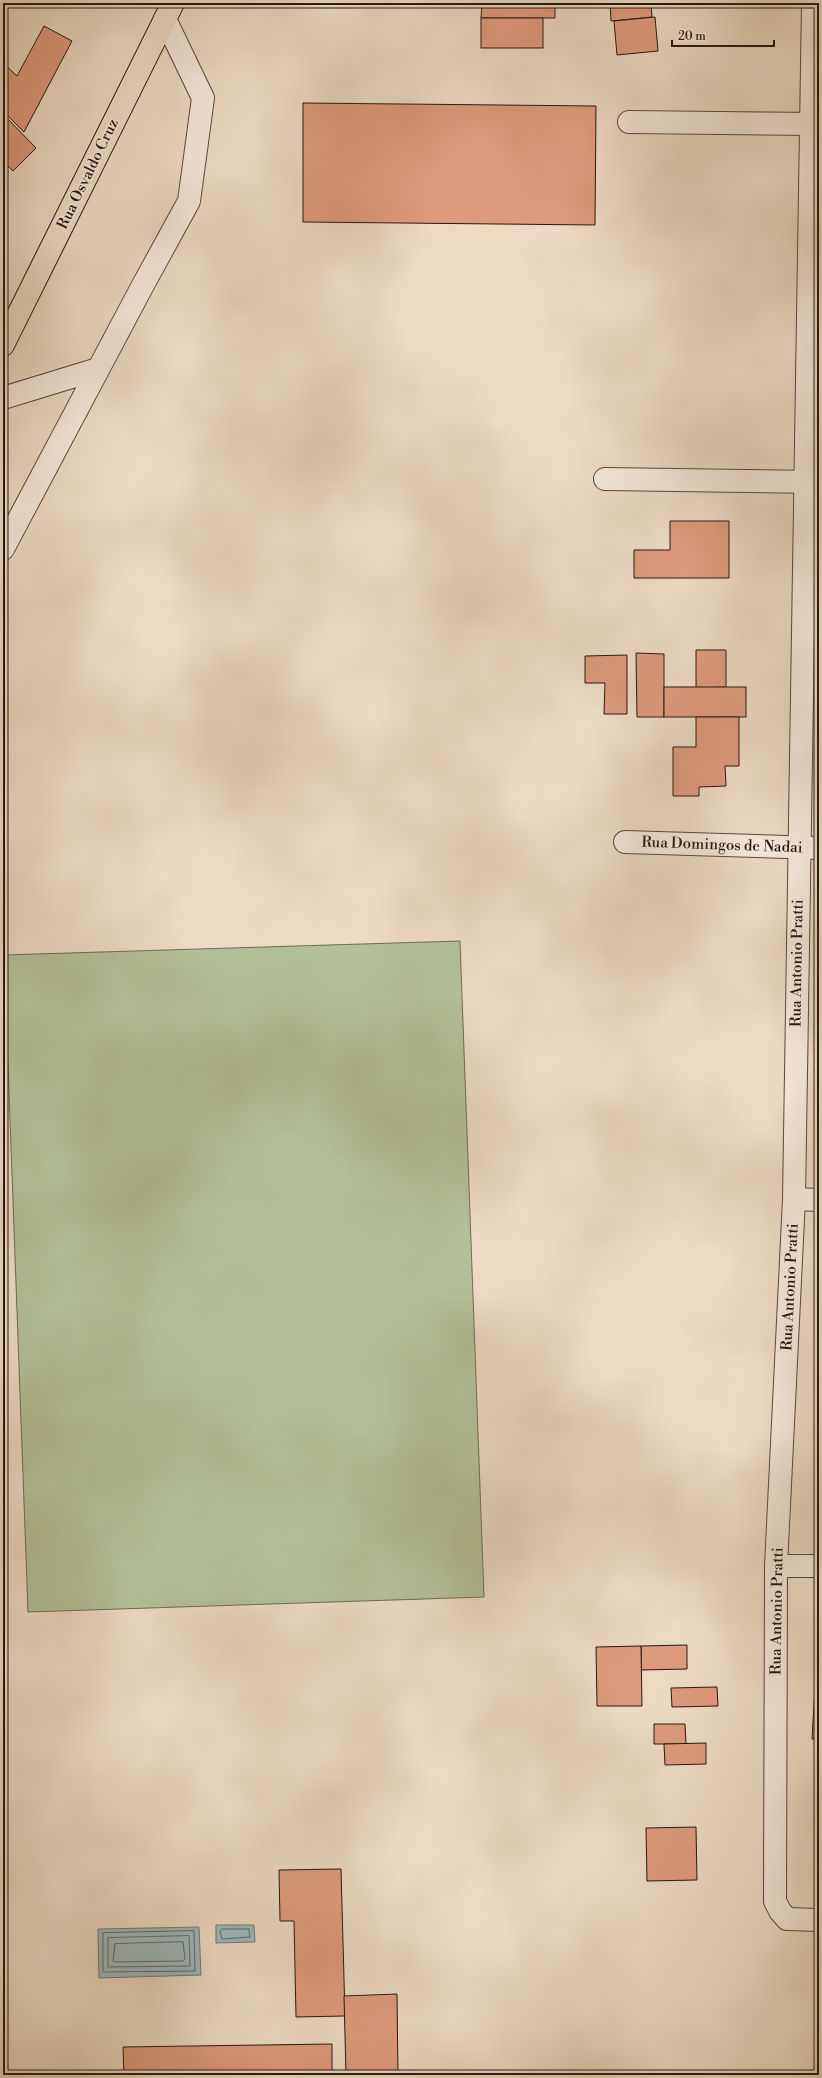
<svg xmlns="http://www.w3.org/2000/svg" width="822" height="2078" font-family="'Libre Bodoni',serif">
	<rect width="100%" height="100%" fill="#ecdac2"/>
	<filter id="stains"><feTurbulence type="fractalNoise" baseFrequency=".005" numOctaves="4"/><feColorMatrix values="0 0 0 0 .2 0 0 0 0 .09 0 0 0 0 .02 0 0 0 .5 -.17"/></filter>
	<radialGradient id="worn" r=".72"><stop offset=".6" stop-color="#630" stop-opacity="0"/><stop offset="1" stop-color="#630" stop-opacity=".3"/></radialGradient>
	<!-- green -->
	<polygon fill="#b3c097" stroke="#6c6c54" points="460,941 484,1597 28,1612 4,955"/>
	<!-- water -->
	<g fill="#9db8bd" stroke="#6d7878">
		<polygon points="216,1925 254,1925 255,1942 216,1943"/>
		<polygon points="199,1927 201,1975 99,1978 98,1929"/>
	</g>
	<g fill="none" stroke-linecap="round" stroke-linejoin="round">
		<!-- shore -->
		<g stroke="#626866" stroke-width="1">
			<polygon points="222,1929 249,1929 250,1937 222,1939 220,1931"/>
			<polygon points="194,1931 195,1971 103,1972 103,1933"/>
			<polygon points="189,1936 190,1966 108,1967 108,1938"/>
			<polygon points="183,1942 185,1959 183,1961 115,1962 113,1961 115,1944"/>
		</g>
	</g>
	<!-- building -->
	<g fill="#de9a7e" stroke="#261810">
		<polygon points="482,3 555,3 555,18 481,18"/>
		<polygon points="610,3 651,3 652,17 611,21"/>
		<polygon points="655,17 658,51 617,55 614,21"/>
		<rect x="481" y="18" width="62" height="30"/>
		<polygon points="44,26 72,41 24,132 3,111 3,63 17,76"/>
		<polygon points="303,103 596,106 595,225 303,222"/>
		<polygon points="3,114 36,148 13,171 3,161"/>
		<polygon points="670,521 729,521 729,578 634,578 634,550 670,550"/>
		<polygon points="696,650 726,650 726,687 696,688"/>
		<polygon points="636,653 664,654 664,717 637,717"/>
		<polygon points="627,655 627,714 604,714 605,683 585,683 585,656"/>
		<rect x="664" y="687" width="82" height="30"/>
		<polygon points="696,717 739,717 739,766 725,766 726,786 699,787 699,796 673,796 673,747 696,747"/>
		<polygon points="687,1645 687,1669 641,1670 641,1646"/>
		<polygon points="641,1646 642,1706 597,1706 596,1647"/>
		<polygon points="816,1672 819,1672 819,1739 812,1739"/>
		<polygon points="717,1687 718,1706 672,1707 671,1688"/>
		<polygon points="654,1724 685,1724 686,1744 654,1744"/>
		<polygon points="706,1743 706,1764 665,1765 664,1744"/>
		<polygon points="696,1827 697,1880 647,1881 646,1828"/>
		<polygon points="341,1869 345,2016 296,2017 294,1921 280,1921 279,1870"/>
		<polygon points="397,1994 398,2075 346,2075 344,1996"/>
		<polygon points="332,2044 332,2075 124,2075 123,2047"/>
	</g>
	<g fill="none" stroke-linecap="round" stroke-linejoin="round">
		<!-- street casing -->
		<g stroke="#58483c" stroke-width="24">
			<g id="street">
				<polyline points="813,3 794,1199 776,1566 775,1901 780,1911 787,1919 819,1920"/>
				<polyline points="629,122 819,124"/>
				<polyline points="3,398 98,369"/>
				<polyline points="605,479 819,482"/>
				<polyline points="3,549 143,285 189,201 203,98 165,19"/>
				<polyline points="625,842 819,848"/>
				<polyline points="794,1199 819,1200"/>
				<polyline points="776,1566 819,1566"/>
			</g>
		</g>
		<!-- highway casing -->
		<g stroke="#261810" stroke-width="24">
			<polyline id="highway" points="3,345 173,3"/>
		</g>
		<!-- street -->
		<use href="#street" stroke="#f3e7d7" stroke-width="22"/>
		<!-- highway -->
		<use href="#highway" stroke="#ecdac2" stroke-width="22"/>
	</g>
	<g text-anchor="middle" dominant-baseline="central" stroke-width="3.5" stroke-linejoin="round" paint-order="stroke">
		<!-- street labels -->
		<g font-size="15" fill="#261810" stroke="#f3e7d7">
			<text transform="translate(88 174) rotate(-64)">Rua Osvaldo Cruz</text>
			<text transform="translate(722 845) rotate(2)">Rua Domingos de Nadai</text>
			<text transform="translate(797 963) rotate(-89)">Rua Antonio Pratti</text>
			<text transform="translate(790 1287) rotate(-87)">Rua Antonio Pratti</text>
			<text transform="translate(777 1611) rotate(-89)">Rua Antonio Pratti</text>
		</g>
	</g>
	<!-- margin -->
	<rect width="822" height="2078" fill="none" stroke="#ecdac2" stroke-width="16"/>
	<rect x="4" y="4" width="814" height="2070" fill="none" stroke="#261810" stroke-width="2"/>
	<rect x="8" y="8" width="806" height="2062" fill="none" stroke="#261810"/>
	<!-- scale -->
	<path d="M672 40v6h102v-6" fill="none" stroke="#261810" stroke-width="2"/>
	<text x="678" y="40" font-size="12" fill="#261810" stroke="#f3e7d7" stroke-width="3" paint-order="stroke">20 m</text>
	<rect width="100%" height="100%" filter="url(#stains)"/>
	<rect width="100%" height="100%" fill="url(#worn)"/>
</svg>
